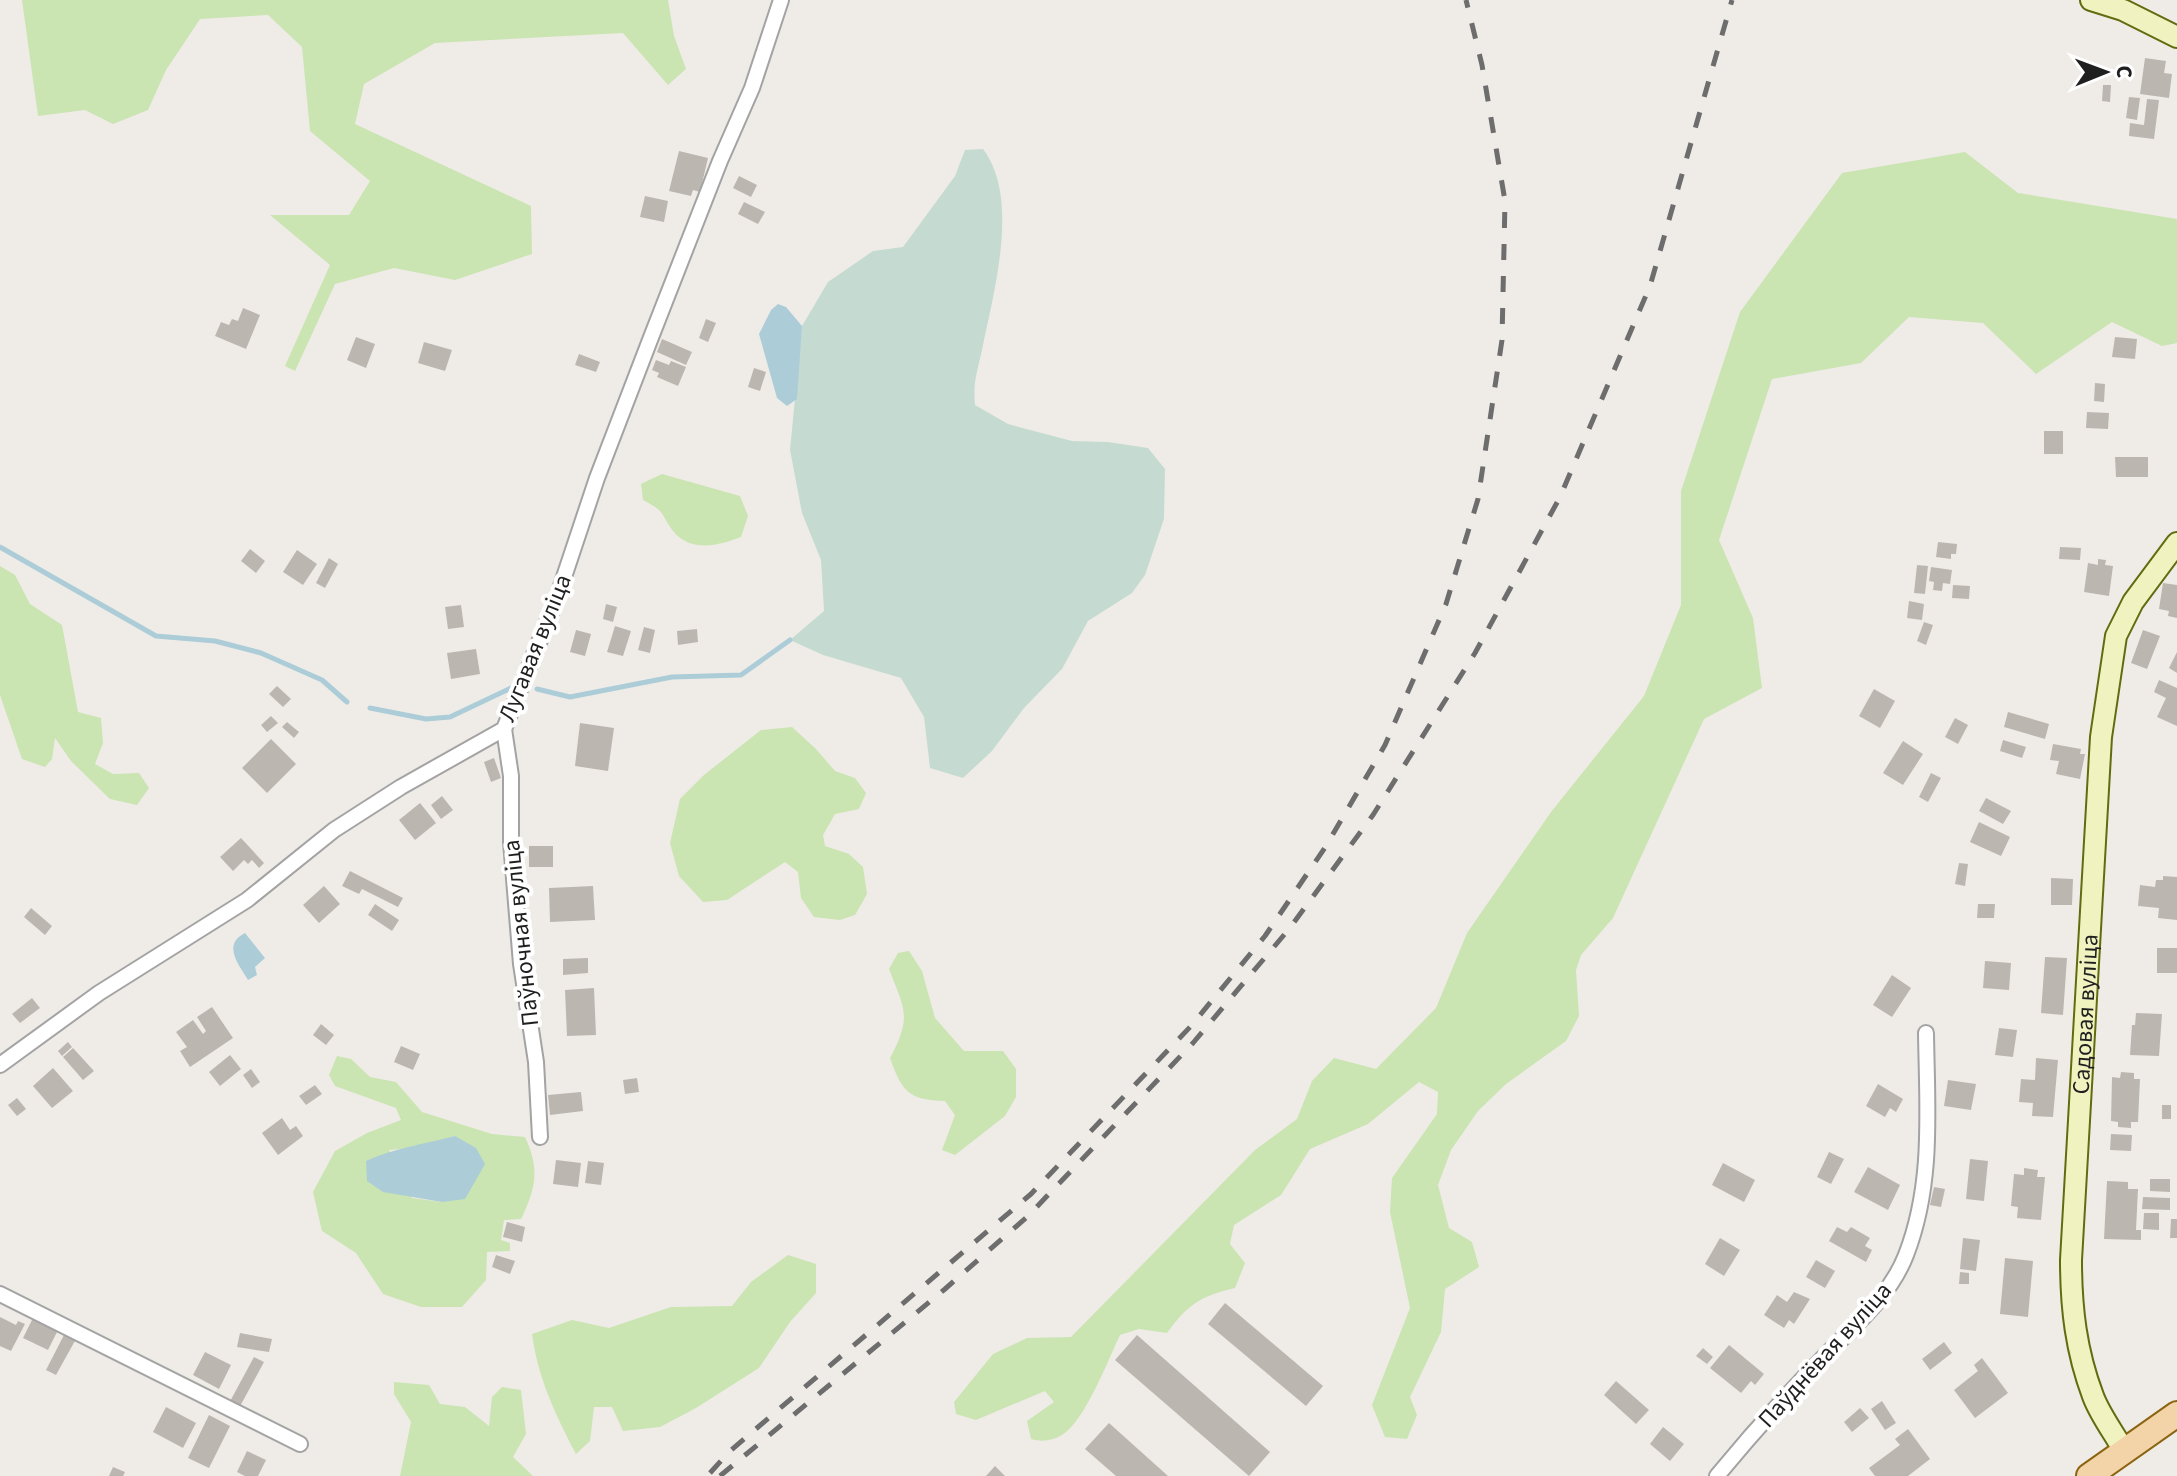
<svg xmlns="http://www.w3.org/2000/svg" width="2177" height="1476" font-family="'Source Sans 3',sans-serif">
	<rect width="100%" height="100%" fill="#efece7"/>
	<!-- grass -->
	<g fill="#cae4b2" fill-rule="evenodd">
		<polygon points="22,0 668,0 674,36 686,69 668,85 623,33 435,43 364,84 355,124 531,206 532,254 455,280 394,268 335,284 295,371 285,366 330,265 270,215 349,215 370,181 310,131 302,47 268,15 200,19 166,70 148,110 113,124 85,110 38,116"/>
		<path d="M1965 152 2018 193 2177 219V343L2162 346 2112 322 2036 374 1983 323 1909 317 1861 363 1772 379 1719 540 1753 618 1762 688 1704 719 1613 918 1581 955 1576 970 1579 1016 1566 1041 1506 1084 1478 1111 1451 1150 1438 1185 1449 1228 1472 1242 1479 1267 1445 1289 1441 1332 1410 1397 1417 1415 1407 1439 1385 1437 1372 1405 1410 1308 1390 1212 1392 1178 1437 1114 1438 1092 1419 1082 1368 1124 1310 1149 1281 1195 1234 1225 1230 1244 1245 1263 1235 1288C1201 1296 1188 1304 1167 1333L1139 1329 1120 1335C1108 1360 1085 1421 1062 1435 1052 1441 1041 1442 1031 1439L1027 1421 1054 1402 1045 1391 976 1420 956 1414 954 1402 993 1354 1027 1338 1071 1337 1255 1150 1297 1119 1312 1081 1334 1058 1376 1069 1436 1008 1467 933 1551 812 1644 696 1681 605V491L1740 312 1842 173Z"/>
		<path d="M662 474 740 496 748 516 741 537C721 545 691 553 674 532 659 513 668 513 643 500L641 484Z"/>
		<polygon points="0,566 15,575 30,604 62,625 78,712 101,718 103,743 95,764 113,774 139,773 149,788 137,805 110,799 71,761 55,738 52,759 45,767 22,759 0,695"/>
		<polygon points="792,727 816,749 835,771 855,778 866,793 859,809 835,814 823,835 825,846 849,854 863,867 867,894 855,915 840,920 814,917 801,898 798,872 785,862 727,900 703,902 679,876 670,843 680,799 704,775 761,730"/>
		<path d="M909 951 922 971 935 1018 964 1051H1003L1016 1069V1097L1005 1116 955 1155 942 1150 955 1115 945 1101C909 1100 902 1092 890 1058 912 1017 905 1010 889 969L898 953Z"/>
		<path d="M337 1056 351 1059 370 1077 396 1082 422 1112 492 1134 525 1137C540 1169 536 1188 521 1219L504 1220 501 1240 510 1243V1251L487 1252 486 1280 462 1307H421L383 1294 356 1253 322 1231 313 1192 335 1151 367 1133 401 1120 396 1108 335 1086 329 1075ZM455 1136 442 1202 412 1198 389 1150 412 1148Z"/>
		<path d="M788 1255 816 1264V1293L790 1322 759 1368 696 1408 660 1427 623 1431 612 1407H594L590 1441 576 1454C555 1414 538 1378 532 1334L572 1320 609 1328 671 1307 732 1306 751 1282Z"/>
		<polygon points="394,1382 429,1385 440,1404 465,1407 489,1426 492,1397 502,1387 521,1390 526,1434 513,1457 533,1476 400,1476 411,1422 394,1394"/>
	</g>
	<!-- wetland -->
	<path fill="#c5dbd2" d="M983 149C1021 199 993 294 982 350 977 374 973 380 975 405L1008 424 1072 441 1108 442 1148 448 1165 469 1164 519 1145 575 1132 593 1088 621 1062 669 1024 708 992 751 963 778 930 768 924 717 901 678 823 655 790 640 824 611 821 560 802 513 790 450 802 326 828 282 873 251 903 247 955 176 965 150Z"/>
	<!-- water -->
	<g fill="#accdd8">
		<polygon points="778,304 786,307 802,326 797,399 787,406 777,398 759,334 771,310"/>
		<path d="M245 933 265 958 255 967 257 975 248 980C240 966 221 945 245 933Z"/>
		<path d="M455 1136 476 1148 485 1164 465 1199 442 1202 383 1192 367 1181 366 1161C394 1148 425 1144 455 1136Z"/>
	</g>
	<g fill="none" stroke-linecap="round" stroke-linejoin="round">
		<!-- stream -->
		<g stroke="#accdd8" stroke-width="5">
			<polyline points="0,547 156,636 215,641 261,653 322,680 347,702"/>
			<polyline points="537,689 570,697 672,677 741,675 790,640"/>
			<polyline points="370,708 426,719 450,717 513,687"/>
		</g>
	</g>
	<!-- building -->
	<g fill="#bcb6b0">
		<polygon points="2145,58 2166,61 2164,73 2172,74 2169,98 2140,94"/>
		<polygon points="2103,85 2111,85 2110,102 2102,101"/>
		<polygon points="2129,97 2140,98 2137,120 2126,118"/>
		<polygon points="2147,99 2159,100 2154,139 2129,136 2130,123 2144,125"/>
		<polygon points="679,151 708,158 700,192 693,190 691,196 669,191"/>
		<polygon points="739,176 757,185 751,197 733,188"/>
		<polygon points="645,196 668,201 664,222 640,217"/>
		<polygon points="744,202 765,212 758,224 738,214"/>
		<polygon points="243,308 260,315 246,349 215,336 221,322 229,325 232,319 238,321"/>
		<polygon points="706,319 716,323 708,342 699,338"/>
		<polygon points="356,337 375,344 366,368 347,360"/>
		<polygon points="2115,337 2137,339 2135,359 2112,357"/>
		<polygon points="662,339 692,352 686,365 657,352"/>
		<polygon points="424,342 452,350 445,371 418,363"/>
		<polygon points="579,354 600,362 596,372 575,365"/>
		<polygon points="656,360 669,365 671,361 686,367 678,386 657,377 659,373 652,370"/>
		<polygon points="754,368 766,372 760,391 748,387"/>
		<polygon points="2095,383 2105,384 2104,402 2094,401"/>
		<polygon points="2087,412 2109,413 2108,429 2086,428"/>
		<rect x="2044" y="431" width="19" height="23"/>
		<polygon points="2115,457 2148,457 2148,477 2116,477"/>
		<polygon points="1938,542 1957,544 1956,554 1951,554 1951,559 1936,557"/>
		<polygon points="2060,547 2081,548 2080,560 2059,559"/>
		<polygon points="250,549 265,561 256,573 241,561"/>
		<polygon points="297,550 317,564 303,585 283,572"/>
		<polygon points="329,558 338,564 325,588 316,583"/>
		<polygon points="2098,559 2106,560 2105,565 2113,566 2109,596 2084,592 2088,563 2098,565"/>
		<polygon points="1917,565 1928,566 1925,594 1914,593"/>
		<polygon points="1931,567 1952,570 1950,584 1943,583 1942,591 1933,590 1934,582 1929,581"/>
		<polygon points="2163,583 2177,585 2177,618 2168,616 2169,611 2159,609"/>
		<polygon points="1953,585 1970,586 1969,599 1952,598"/>
		<polygon points="1909,601 1924,604 1922,620 1907,618"/>
		<polygon points="606,604 617,607 613,622 603,619"/>
		<polygon points="461,605 464,627 448,629 445,607"/>
		<polygon points="1924,622 1933,625 1926,645 1917,641"/>
		<polygon points="615,626 631,631 623,656 607,652"/>
		<polygon points="644,627 655,630 650,653 638,650"/>
		<polygon points="697,629 698,642 678,645 677,631"/>
		<polygon points="576,630 591,634 585,656 570,652"/>
		<polygon points="2143,630 2160,636 2147,669 2131,663"/>
		<polygon points="476,649 480,674 451,679 447,653"/>
		<polygon points="2177,652 2177,673 2169,668"/>
		<polygon points="2159,680 2177,688 2177,726 2157,717 2166,698 2154,692"/>
		<polygon points="277,686 291,699 283,707 269,694"/>
		<polygon points="1874,689 1895,701 1880,728 1859,716"/>
		<polygon points="2008,712 2049,724 2045,739 2004,727"/>
		<polygon points="271,716 278,723 267,732 261,725"/>
		<polygon points="1955,718 1968,725 1958,744 1945,737"/>
		<polygon points="287,722 299,732 294,738 282,727"/>
		<polygon points="580,723 614,728 608,771 575,766"/>
		<polygon points="271,739 296,764 267,793 242,768"/>
		<polygon points="2003,740 2026,747 2022,758 2000,751"/>
		<polygon points="1903,741 1923,754 1903,785 1883,773"/>
		<polygon points="2053,744 2081,749 2080,754 2085,754 2080,779 2056,774 2059,761 2050,760"/>
		<polygon points="494,758 501,778 491,782 484,762"/>
		<polygon points="1931,773 1941,778 1928,802 1919,797"/>
		<polygon points="442,796 453,810 441,819 431,805"/>
		<polygon points="1986,798 2011,811 2003,824 1979,811"/>
		<polygon points="420,803 436,823 415,840 399,820"/>
		<polygon points="1979,822 2010,837 2001,856 1970,842"/>
		<polygon points="241,838 264,863 259,868 252,860 248,864 244,860 233,871 220,857"/>
		<rect x="529" y="846" width="24" height="21"/>
		<polygon points="1959,863 1968,864 1965,886 1955,884"/>
		<polygon points="350,871 403,898 398,907 362,889 359,894 342,886"/>
		<polygon points="2163,876 2177,877 2177,920 2158,918 2159,908 2138,906 2140,885 2155,887 2156,880 2163,880"/>
		<polygon points="2051,878 2073,879 2072,905 2051,905"/>
		<polygon points="324,886 340,904 319,923 303,905"/>
		<polygon points="593,886 595,920 550,922 549,888"/>
		<polygon points="375,904 399,920 392,931 368,915"/>
		<polygon points="1978,904 1995,904 1994,918 1977,918"/>
		<polygon points="31,908 52,926 45,935 24,917"/>
		<rect x="2157" y="948" width="20" height="25"/>
		<polygon points="2045,957 2067,958 2063,1015 2041,1013"/>
		<polygon points="588,958 588,973 563,975 563,959"/>
		<polygon points="1985,961 2011,963 2009,990 1983,988"/>
		<polygon points="1892,975 1911,988 1892,1017 1873,1005"/>
		<polygon points="594,988 596,1035 567,1036 565,990"/>
		<polygon points="32,998 40,1008 20,1023 12,1014"/>
		<polygon points="212,1007 233,1038 190,1067 180,1051 187,1047 176,1032 193,1020 203,1034 206,1031 197,1017"/>
		<polygon points="2136,1013 2162,1014 2159,1056 2130,1055 2132,1025 2135,1025"/>
		<polygon points="321,1024 334,1035 326,1045 313,1035"/>
		<polygon points="1999,1028 2017,1030 2013,1057 1995,1055"/>
		<polygon points="68,1042 72,1047 62,1056 58,1051"/>
		<polygon points="401,1046 420,1054 413,1070 394,1062"/>
		<polygon points="73,1048 94,1071 83,1080 63,1057"/>
		<polygon points="230,1055 241,1069 220,1086 209,1072"/>
		<polygon points="2036,1058 2058,1060 2053,1117 2032,1116 2033,1103 2019,1102 2021,1079 2035,1080"/>
		<polygon points="53,1068 73,1091 52,1108 33,1086"/>
		<polygon points="251,1069 260,1082 252,1088 243,1075"/>
		<polygon points="2121,1072 2134,1073 2134,1079 2140,1079 2138,1122 2131,1122 2131,1128 2118,1127 2118,1122 2111,1121 2112,1077 2120,1078"/>
		<polygon points="637,1078 639,1092 625,1094 623,1080"/>
		<polygon points="1948,1080 1976,1084 1971,1110 1944,1106"/>
		<polygon points="1878,1084 1903,1099 1896,1112 1890,1108 1885,1117 1866,1106"/>
		<polygon points="315,1085 322,1094 306,1105 299,1096"/>
		<polygon points="581,1092 583,1111 550,1115 548,1095"/>
		<polygon points="17,1098 26,1109 17,1116 8,1105"/>
		<rect x="2162" y="1105" width="9" height="14"/>
		<polygon points="282,1118 290,1130 296,1126 303,1136 278,1155 262,1133"/>
		<polygon points="2111,1134 2132,1135 2131,1151 2110,1150"/>
		<polygon points="1829,1152 1844,1159 1831,1184 1817,1177"/>
		<polygon points="1970,1159 1988,1161 1984,1201 1966,1199"/>
		<polygon points="556,1160 581,1163 578,1187 553,1184"/>
		<polygon points="588,1161 604,1163 601,1185 585,1183"/>
		<polygon points="1723,1163 1755,1180 1744,1202 1712,1185"/>
		<polygon points="1868,1167 1900,1185 1888,1210 1854,1192"/>
		<polygon points="2024,1168 2038,1170 2037,1177 2045,1177 2041,1220 2017,1218 2018,1207 2011,1206 2014,1174 2024,1175"/>
		<polygon points="2150,1179 2170,1179 2170,1192 2150,1191"/>
		<polygon points="2107,1181 2128,1182 2128,1189 2138,1189 2136,1230 2141,1230 2141,1240 2104,1239"/>
		<polygon points="1934,1187 1945,1189 1941,1207 1930,1205"/>
		<polygon points="2143,1197 2170,1198 2170,1210 2142,1209"/>
		<polygon points="2144,1213 2159,1213 2159,1230 2143,1229"/>
		<polygon points="2171,1219 2177,1219 2177,1238 2170,1238"/>
		<polygon points="507,1222 525,1227 522,1242 503,1237"/>
		<polygon points="1837,1227 1847,1232 1851,1227 1870,1238 1865,1246 1872,1250 1866,1262 1829,1241"/>
		<polygon points="1720,1238 1740,1250 1724,1276 1705,1264"/>
		<polygon points="1963,1238 1980,1240 1976,1271 1960,1269"/>
		<polygon points="496,1255 515,1261 510,1274 492,1267"/>
		<polygon points="2005,1258 2033,1261 2028,1317 2000,1314"/>
		<polygon points="1816,1260 1835,1271 1825,1288 1806,1277"/>
		<polygon points="1960,1272 1969,1273 1969,1284 1959,1284"/>
		<polygon points="1794,1292 1810,1299 1794,1324 1789,1320 1784,1328 1764,1315 1777,1295 1787,1302"/>
		<polygon points="1225,1303 1323,1386 1306,1406 1208,1324"/>
		<polygon points="0,1317 16,1325 18,1321 25,1324 11,1351 0,1346"/>
		<polygon points="33,1318 58,1330 48,1350 23,1338"/>
		<polygon points="65,1333 76,1339 56,1375 46,1370"/>
		<polygon points="240,1333 272,1339 269,1352 237,1347"/>
		<polygon points="1137,1335 1270,1452 1249,1476 1115,1360"/>
		<polygon points="1944,1342 1952,1353 1930,1370 1922,1359"/>
		<polygon points="1729,1345 1764,1374 1755,1385 1751,1381 1741,1393 1710,1368"/>
		<polygon points="1703,1348 1713,1357 1707,1364 1696,1356"/>
		<polygon points="205,1352 231,1365 219,1389 193,1375"/>
		<polygon points="254,1357 264,1362 238,1410 228,1405"/>
		<polygon points="1982,1358 2008,1393 1975,1418 1954,1390 1978,1371 1974,1365"/>
		<polygon points="1616,1381 1649,1410 1636,1424 1604,1395"/>
		<polygon points="1882,1401 1896,1423 1885,1430 1871,1409"/>
		<polygon points="166,1407 196,1423 183,1448 153,1432"/>
		<polygon points="1860,1408 1869,1418 1852,1432 1844,1422"/>
		<polygon points="209,1415 230,1426 209,1468 188,1458"/>
		<polygon points="1109,1423 1168,1476 1116,1476 1085,1449"/>
		<polygon points="1663,1427 1684,1444 1670,1461 1650,1444"/>
		<polygon points="1908,1429 1930,1459 1908,1476 1875,1476 1869,1468 1900,1445 1895,1439"/>
		<polygon points="247,1451 266,1460 258,1476 245,1476 237,1472"/>
		<polygon points="995,1466 1005,1476 986,1476"/>
		<polygon points="113,1467 125,1472 123,1476 109,1476"/>
	</g>
	<g fill="none" stroke-linecap="round" stroke-linejoin="round">
		<!-- street casing -->
		<g stroke="#a3a3a3" stroke-width="18">
			<g id="street">
				<polyline points="504,729 511,776 511,842 521,964 536,1062 540,1137"/>
				<polyline points="0,1065 99,993 247,900 334,830 401,787 504,729 557,598 597,478 650,340 720,161 752,88 781,0"/>
				<polyline points="0,1294 300,1444"/>
				<path d="M1717 1476C1749 1437 1783 1399 1818 1363 1850 1329 1889 1299 1906 1255 1934 1183 1927 1108 1926 1033"/>
			</g>
		</g>
		<!-- secondary casing -->
		<g stroke="#616c10" stroke-width="24">
			<g id="secondary">
				<polyline points="2091,0 2123,10 2177,37"/>
				<path id="s1" d="M2124 1451C2114 1433 2100 1415 2093 1396 2076 1351 2071 1308 2071 1260L2101 737 2116 636 2133 602 2177 543"/>
			</g>
		</g>
		<!-- primary casing -->
		<g stroke="#8b6410" stroke-width="28">
			<polyline id="primary" points="2089,1476 2177,1414"/>
		</g>
		<!-- street -->
		<use href="#street" stroke="#fff" stroke-width="14"/>
		<!-- secondary -->
		<use href="#secondary" stroke="#f0f3c0" stroke-width="20"/>
		<!-- primary -->
		<use href="#primary" stroke="#f2d4a8" stroke-width="24"/>
		<!-- rail -->
		<g stroke="#6d6d6d" stroke-width="5" stroke-dasharray="16 16" stroke-linecap="butt">
			<polyline points="710,1473 730,1451 1031,1194 1191,1026 1265,936 1326,846 1385,745 1446,604 1478,499 1502,340 1505,201 1482,65 1466,0"/>
			<polyline points="720,1476 945,1289 1028,1216 1193,1043 1289,929 1373,815 1475,653 1560,497 1650,286 1732,0"/>
		</g>
	</g>
	<g text-anchor="middle" dominant-baseline="central" stroke-width="8" stroke-linejoin="round" paint-order="stroke">
		<!-- street labels -->
		<g font-size="24" fill="#1f1f1f" stroke="#fff">
			<text transform="translate(535 648) rotate(-68)">Лугавая вуліца</text>
			<text transform="translate(521 933) rotate(-96)">Паўночная вуліца</text>
			<text stroke="none"><textPath href="#s1" startOffset="448">Садовая вуліца</textPath></text>
			<text transform="translate(1825 1355) rotate(-48)">Паўднёвая вуліца</text>
		</g>
	</g>
	<!-- north arrow -->
	<g transform="translate(2105 72) rotate(89)" stroke="#ffffff" stroke-width="6" paint-order="stroke">
	<path d="M0-6L14 30L0 20L-14 30Z" fill="#1f1f1f"/>
	<text y="-12" font-size="22" font-weight="bold" text-anchor="middle" fill="#1f1f1f">С</text>
	</g>
</svg>
